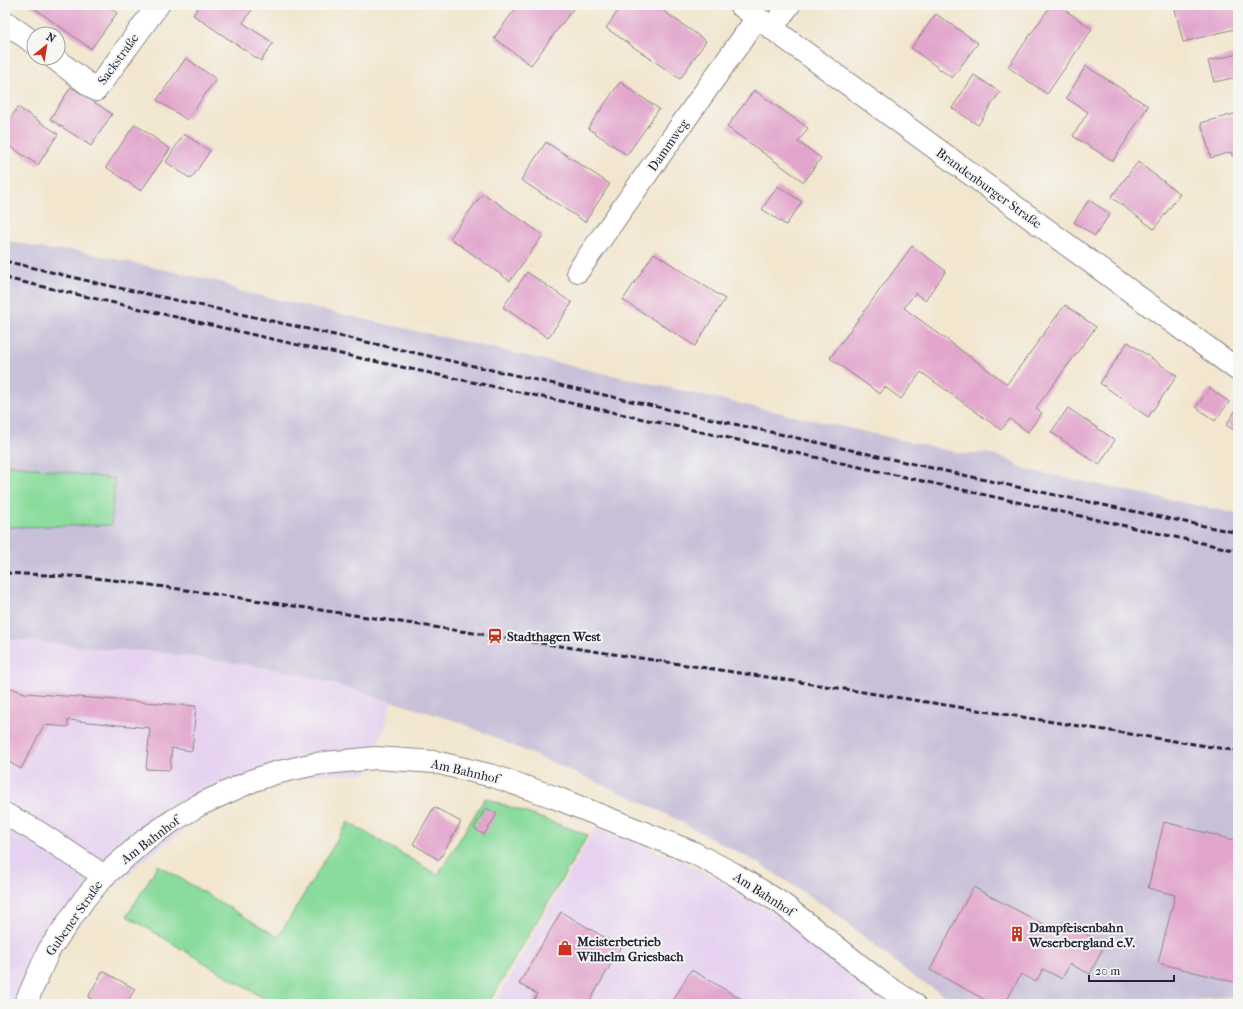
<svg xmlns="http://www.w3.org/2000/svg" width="1243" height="1009" font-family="'IM FELL French Canon',serif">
	<rect width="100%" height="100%" fill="#f6f6f2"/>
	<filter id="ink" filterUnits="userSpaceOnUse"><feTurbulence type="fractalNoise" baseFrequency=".025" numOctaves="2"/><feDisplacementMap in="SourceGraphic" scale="8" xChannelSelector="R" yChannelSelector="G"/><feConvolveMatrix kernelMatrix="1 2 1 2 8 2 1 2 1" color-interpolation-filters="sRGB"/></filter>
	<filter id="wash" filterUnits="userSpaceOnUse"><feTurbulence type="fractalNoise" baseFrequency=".012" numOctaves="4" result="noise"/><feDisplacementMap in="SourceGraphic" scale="16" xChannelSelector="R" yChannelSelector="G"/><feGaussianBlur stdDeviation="0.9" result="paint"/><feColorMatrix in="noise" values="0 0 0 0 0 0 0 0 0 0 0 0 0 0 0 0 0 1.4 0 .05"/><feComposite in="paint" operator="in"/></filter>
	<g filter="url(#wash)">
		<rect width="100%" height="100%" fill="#f2e6cf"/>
		<!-- built -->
		<g fill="#e6d2f0">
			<polygon points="27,640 102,649 151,651 269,668 318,679 392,701 369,773 319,775 291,780 235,801 203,817 170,840 139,864 125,876 91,908 57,955 40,1004 5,1004 5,641"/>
			<polygon points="596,827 672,857 726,883 777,915 895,1004 494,1004"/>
		</g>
		<!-- industrial -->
		<polygon fill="#c8bfd8" points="5,240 50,250 74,250 221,282 238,291 964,454 985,453 1007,459 1024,469 1238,514 1238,996 1152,1004 961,1004 939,992 915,978 831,910 758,863 670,816 635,799 459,722 318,679 269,668 151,651 102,649 27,640 5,640 5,527 111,525 115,479 5,464"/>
		<!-- green -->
		<g fill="#8adc9d" stroke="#567f6c">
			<polygon points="5,464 115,479 111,525 5,527"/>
			<polygon points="485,798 588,835 488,1004 273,1004 127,916 158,865 278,937 348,822 438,875"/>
		</g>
		<g id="blocks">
			<!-- building -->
			<g fill="#e2a5cc">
				<polygon points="30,5 107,5 117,13 91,49"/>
				<polygon points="200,5 255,5 243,23 273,43 261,61 193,15"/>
				<polygon points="518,5 576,5 531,65 494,38"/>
				<polygon points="622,5 655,5 706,41 680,79 606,28"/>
				<polygon points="1051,5 1058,5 1092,29 1047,94 1008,67"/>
				<polygon points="1174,5 1238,5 1238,28 1183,42"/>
				<polygon points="936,14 978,43 952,78 911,48"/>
				<polygon points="1238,54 1238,77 1214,82 1208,61"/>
				<polygon points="186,58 216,79 187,120 157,100"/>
				<polygon points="1086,66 1148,106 1113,161 1073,136 1088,112 1066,98"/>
				<polygon points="974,75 1000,92 978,125 952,108"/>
				<polygon points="620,82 659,109 627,155 588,128"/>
				<polygon points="71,87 112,114 91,146 50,119"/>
				<polygon points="754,90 808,128 798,142 821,158 804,182 727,127"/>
				<polygon points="18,107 58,134 38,165 5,143 5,127"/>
				<polygon points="1238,113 1238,154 1232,156 1231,152 1211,158 1201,123"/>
				<polygon points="135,124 170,149 141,191 106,167"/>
				<polygon points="184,134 210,151 191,179 166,162"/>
				<polygon points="546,142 610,184 585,222 521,180"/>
				<polygon points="1138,162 1180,194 1154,229 1111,197"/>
				<polygon points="778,186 802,202 786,225 762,209"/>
				<polygon points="483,193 543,235 510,281 450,238"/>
				<polygon points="1089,200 1110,214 1095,236 1074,222"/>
				<polygon points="912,246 946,271 925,300 915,293 904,308 1007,384 1065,305 1096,327 1036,408 1042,413 1028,432 1010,419 1001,430 921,372 901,399 885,387 880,394 830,358"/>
				<polygon points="654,253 725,299 695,346 623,300"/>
				<polygon points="527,272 572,303 548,338 503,307"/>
				<polygon points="1128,342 1177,376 1148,417 1100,383"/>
				<polygon points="1210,388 1229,402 1215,421 1196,407"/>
				<polygon points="1068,408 1115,440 1099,465 1051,432"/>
				<polygon points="1236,410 1238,412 1238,433 1226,425"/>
				<polygon points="5,686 25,693 196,706 192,751 172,748 170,770 146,769 150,728 68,720 68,727 44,725 21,769 5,760"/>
				<polygon points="434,807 461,822 439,860 413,844"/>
				<polygon points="486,808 497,814 484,835 474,828"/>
				<polygon points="1164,822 1238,841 1238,983 1158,963 1175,895 1148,888"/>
				<polygon points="973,887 1058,932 1063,922 1105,944 1090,974 1070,964 1062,979 1043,969 1036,982 1021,974 1005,1004 993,1004 930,970"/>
				<polygon points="561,912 621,947 588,1004 532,1004 537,994 519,984"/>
				<polygon points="691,970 695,972 750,1004 671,1004"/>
				<polygon points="103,971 135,989 126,1004 99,1004 88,997"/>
			</g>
		</g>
	</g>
	<g filter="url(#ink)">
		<use href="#blocks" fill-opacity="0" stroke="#8a8485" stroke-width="1"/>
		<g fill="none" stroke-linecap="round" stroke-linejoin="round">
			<!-- minor casing -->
			<g stroke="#8a8485" stroke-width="24">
				<g id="minor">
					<polyline points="740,5 1238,370"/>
					<polyline points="5,22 34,43"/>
					<polyline points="772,28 789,5"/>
					<polyline points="54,58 96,90 158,5"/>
					<polyline points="578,271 757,18"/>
					<polyline points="5,814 38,832 104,876"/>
					<polyline points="25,1004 49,950 85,898 104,876 146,839 174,820 199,805 254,780 275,773 315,764 376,758 435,762 493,776 554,797 694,853 734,874 781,903 883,984 914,1004"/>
				</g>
			</g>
			<!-- minor -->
			<use href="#minor" stroke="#fff" stroke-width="22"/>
			<!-- rail -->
			<g stroke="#22223b" stroke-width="3" stroke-dasharray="6 3" stroke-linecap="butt">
				<polyline points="5,261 101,284 245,315 1017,487 1238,533"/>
				<polyline points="5,278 294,344 589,407 1238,551"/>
				<polyline points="5,573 87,577 129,582 214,594 793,681 1238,751"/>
			</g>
		</g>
	</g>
	<!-- icons -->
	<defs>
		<g id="station-bare" transform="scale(1.2)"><path d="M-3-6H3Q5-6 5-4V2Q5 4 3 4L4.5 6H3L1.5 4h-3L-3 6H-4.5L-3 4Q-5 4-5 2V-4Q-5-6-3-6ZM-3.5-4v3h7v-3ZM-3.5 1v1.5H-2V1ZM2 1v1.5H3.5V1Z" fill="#c8321e" stroke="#f6f6f2" stroke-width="2.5" paint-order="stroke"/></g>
		<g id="building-bare" transform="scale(1.2)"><path d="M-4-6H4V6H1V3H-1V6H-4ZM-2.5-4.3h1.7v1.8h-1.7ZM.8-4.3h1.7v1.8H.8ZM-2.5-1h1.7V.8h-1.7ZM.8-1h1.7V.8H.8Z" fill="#c8321e" stroke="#f6f6f2" stroke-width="2.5" paint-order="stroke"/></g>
		<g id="shop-bare" transform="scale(1.2)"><path d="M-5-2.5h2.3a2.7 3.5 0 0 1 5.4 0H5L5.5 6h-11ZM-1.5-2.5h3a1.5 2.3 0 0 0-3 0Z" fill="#c8321e" stroke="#f6f6f2" stroke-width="2.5" paint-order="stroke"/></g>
	</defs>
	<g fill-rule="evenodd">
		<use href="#station-bare" x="495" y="636"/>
		<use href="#building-bare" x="1017" y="934"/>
		<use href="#shop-bare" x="565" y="948"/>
	</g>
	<g text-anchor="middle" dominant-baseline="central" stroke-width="4" stroke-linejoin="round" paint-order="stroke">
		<!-- street labels -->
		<g font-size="13" fill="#22223b" stroke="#f6f6f2">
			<text transform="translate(118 59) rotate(-54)">Sackstraße</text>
			<text transform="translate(668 145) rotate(-55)">Dammweg</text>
			<text transform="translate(989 188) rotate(36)">Brandenburger Straße</text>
			<text transform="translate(465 771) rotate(13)">Am Bahnhof</text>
			<text transform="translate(150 840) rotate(-37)">Am Bahnhof</text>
			<text transform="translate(764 894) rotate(33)">Am Bahnhof</text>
			<text transform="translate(74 918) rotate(-55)">Gubener Straße</text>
		</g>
		<!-- poi labels -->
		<g font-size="13" font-weight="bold" fill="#22223b" stroke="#f6f6f2" text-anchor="start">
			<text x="507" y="636">Stadthagen West</text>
			<text x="1029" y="927">Dampfeisenbahn<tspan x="1029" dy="15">Weserbergland e.V.</tspan></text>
			<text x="577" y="941">Meisterbetrieb<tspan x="577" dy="15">Wilhelm Griesbach</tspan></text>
		</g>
	</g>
	<!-- margin -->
	<rect width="1243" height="1009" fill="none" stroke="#f6f6f2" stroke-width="20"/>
	<!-- north arrow -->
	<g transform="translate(46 46) rotate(30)"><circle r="19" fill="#f6f6f2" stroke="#a1a1a9"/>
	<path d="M0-3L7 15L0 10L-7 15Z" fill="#c8321e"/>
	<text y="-6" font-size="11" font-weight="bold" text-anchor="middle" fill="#22223b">N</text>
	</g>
	<!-- scale -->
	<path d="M1089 975v6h85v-6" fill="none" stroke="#22223b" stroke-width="2"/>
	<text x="1095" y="975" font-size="12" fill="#22223b" stroke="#f6f6f2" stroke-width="3" paint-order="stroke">20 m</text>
</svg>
